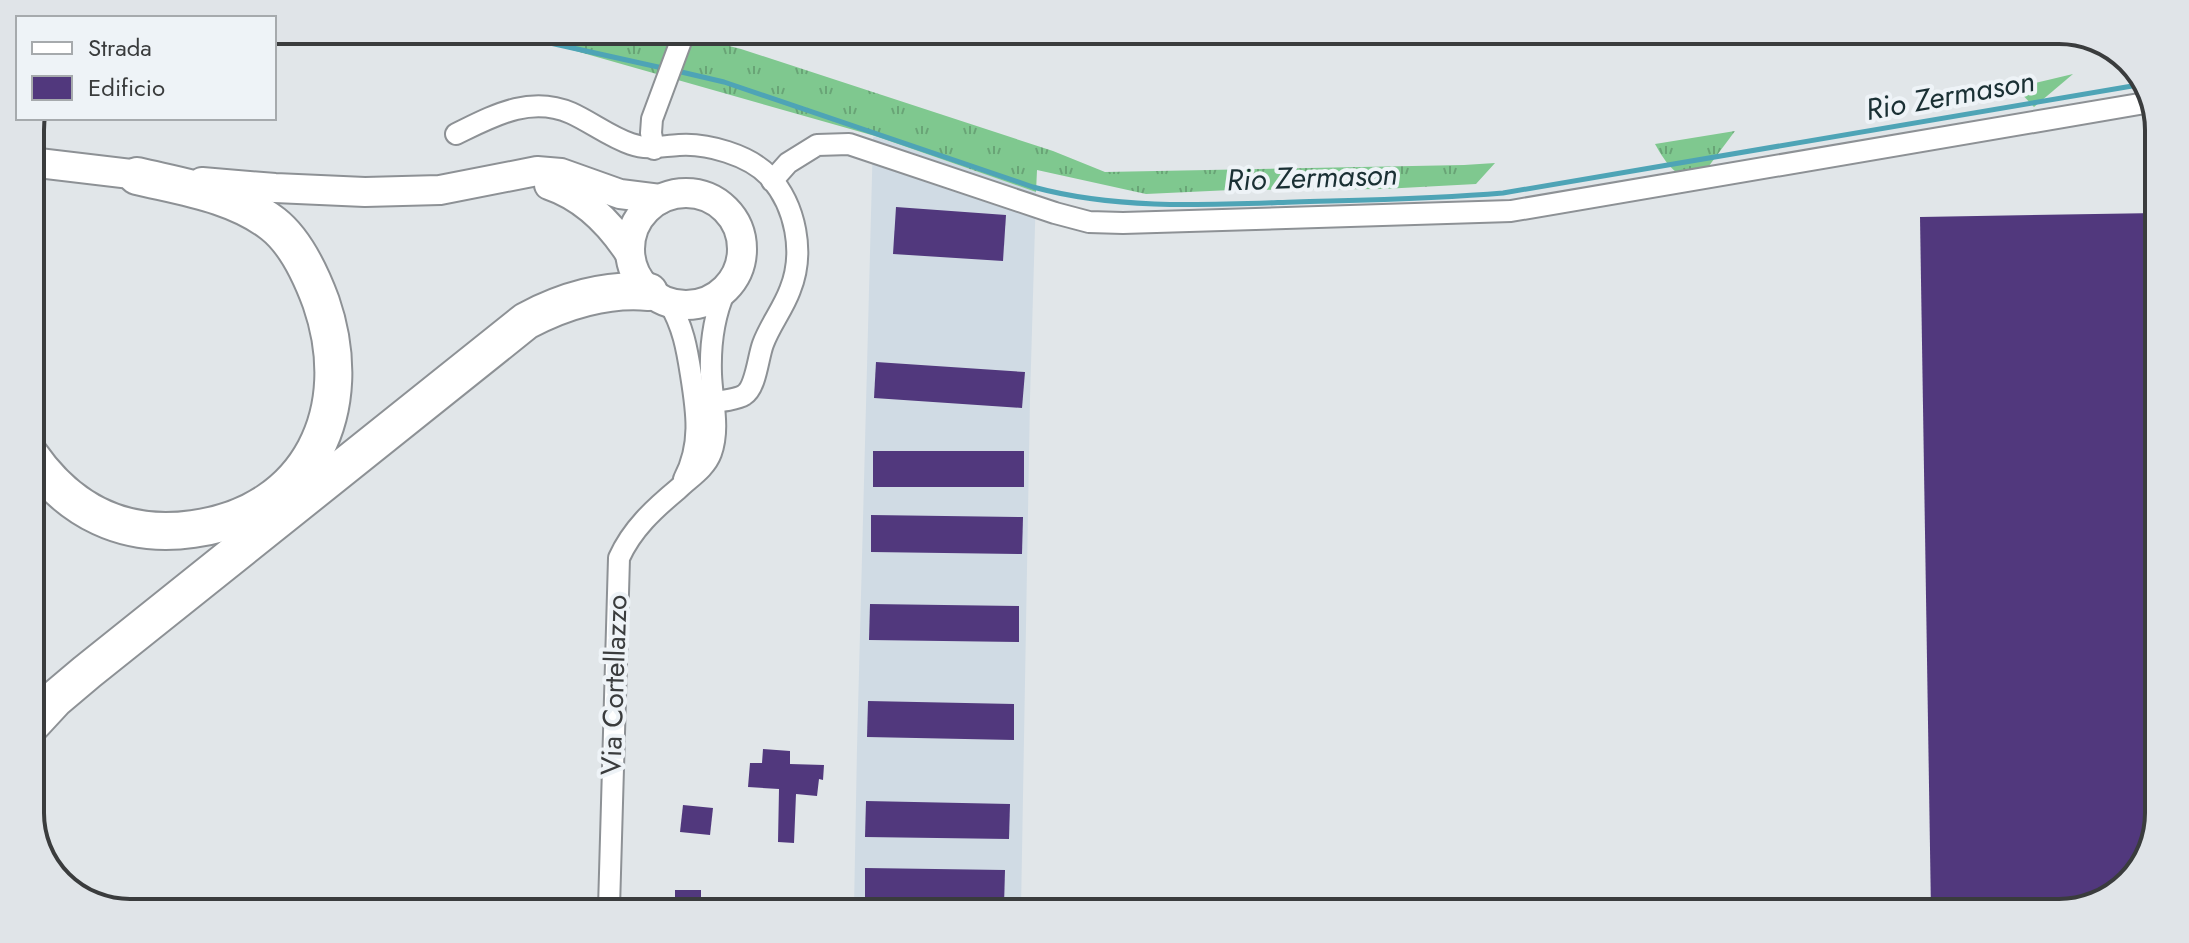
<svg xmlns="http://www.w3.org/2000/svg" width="2189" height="943" font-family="Jost,sans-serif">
	<defs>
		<pattern id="grass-tufts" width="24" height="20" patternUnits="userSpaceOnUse" patternTransform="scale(2)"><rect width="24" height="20" fill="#7fc88f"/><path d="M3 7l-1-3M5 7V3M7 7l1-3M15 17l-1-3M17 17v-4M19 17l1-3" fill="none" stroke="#69a476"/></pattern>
	</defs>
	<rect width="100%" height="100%" fill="#e1e6e9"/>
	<!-- built -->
	<polygon fill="#d0dbe4" points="875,136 1036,192 1030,399 1021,909 854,908 857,748 873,138"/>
	<!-- grass -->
	<g fill="url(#grass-tufts)">
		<polygon points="505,31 674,32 741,49 1053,151 1105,172 1464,165 1495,163 1476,184 1383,189 1231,190 1146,194 1037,170 1036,192 875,136"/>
		<polygon points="2073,74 2034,107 2016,88 2023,86"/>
		<path d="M1735 131 1697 182C1674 175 1667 165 1655 144Z"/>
	</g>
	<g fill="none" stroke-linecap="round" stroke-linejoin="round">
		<!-- stream -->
		<g stroke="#4ea4b6" stroke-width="5">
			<polyline points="496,31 667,69"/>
			<path d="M677 71 724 82 1033 187C1118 210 1207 205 1295 202 1364 200 1434 199 1503 193L2144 84"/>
		</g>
	</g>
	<!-- building -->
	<g fill="#51387d">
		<polygon points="896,207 1006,215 1003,261 893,254"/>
		<polygon points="2158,213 2152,851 2115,896 2060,913 1931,912 1920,217"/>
		<polygon points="876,362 1025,372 1022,408 874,398"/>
		<rect x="873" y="451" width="151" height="36"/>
		<polygon points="871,515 1023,517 1022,554 871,552"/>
		<polygon points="870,604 1019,606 1019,642 869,640"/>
		<polygon points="868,701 1014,704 1014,740 867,737"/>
		<polygon points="763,749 790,751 790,764 824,765 823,780 819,779 817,796 796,794 794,843 778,842 779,789 748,787 750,763 762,763"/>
		<polygon points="866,801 1010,804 1009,839 865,837"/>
		<polygon points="683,805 713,808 710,835 680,832"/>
		<polygon points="865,868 1005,870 1004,906 865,904"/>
		<rect x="675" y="890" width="26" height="18"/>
	</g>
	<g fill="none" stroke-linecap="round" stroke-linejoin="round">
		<!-- street casing -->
		<g stroke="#8d9195" stroke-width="24">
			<g id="street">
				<path d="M456 134C493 116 530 95 571 113 591 122 610 137 631 144 648 150 661 146 679 145 707 143 749 155 769 176 796 206 805 253 790 290 783 309 770 325 763 344 758 357 756 388 744 395 735 401 708 402 696 404"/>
				<polyline points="654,149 651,133 652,119 681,41"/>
				<polyline points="772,181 788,163 817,145 849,144 1055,213 1089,222 1123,223 1511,211 2151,102"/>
				<path d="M669 303C683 326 687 349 691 375 697 412 702 445 684 479"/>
				<path d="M609 908 619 558C632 529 654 509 678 489 689 478 705 469 711 453 720 428 712 401 711 374 710 344 713 318 725 291"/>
			</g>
		</g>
		<!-- secondary casing -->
		<g stroke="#8d9195" stroke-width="32">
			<g id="secondary">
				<polyline points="30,162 156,177"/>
				<polyline points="202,182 275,188 365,192 440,190 537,171 561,173 620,194 660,199"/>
				<path d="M549 185C584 197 610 223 630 254"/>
				<circle cx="686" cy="249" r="56"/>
			</g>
		</g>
		<!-- highway casing -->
		<g stroke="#8d9195" stroke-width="40">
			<g id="highway">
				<path d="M30 455C69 511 124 539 193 529 311 513 358 409 321 302 311 275 296 242 273 224 234 194 183 187 137 176"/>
				<path d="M30 726 55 699 87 672 526 321C563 301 607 288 649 292"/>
			</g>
		</g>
		<!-- street -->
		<use href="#street" stroke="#fff" stroke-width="20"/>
		<!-- secondary -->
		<use href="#secondary" stroke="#fff" stroke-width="28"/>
		<!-- highway -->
		<use href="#highway" stroke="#fff" stroke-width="36"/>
	</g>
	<g text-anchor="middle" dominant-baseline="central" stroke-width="8" stroke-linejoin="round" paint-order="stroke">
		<!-- street labels -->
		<g font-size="28" fill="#3a3c3d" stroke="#eef3f7">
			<text transform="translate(614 685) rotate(-88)">Via Cortellazzo</text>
		</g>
		<!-- water labels -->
		<g font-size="30" font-style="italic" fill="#1a3034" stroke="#eef3f7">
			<text transform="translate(1950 95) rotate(-10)">Rio Zermason</text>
			<text transform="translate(1312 177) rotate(-2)">Rio Zermason</text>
		</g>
	</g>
	<!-- crop -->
	<path d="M0 0H2189V943H0ZM130 44H2059A86 86 0 0 1 2145 130V813A86 86 0 0 1 2059 899H130A86 86 0 0 1 44 813V130A86 86 0 0 1 130 44Z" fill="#e0e4e8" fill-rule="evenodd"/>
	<path fill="none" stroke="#3a3c3d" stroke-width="4" d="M130 44H2059A86 86 0 0 1 2145 130V813A86 86 0 0 1 2059 899H130A86 86 0 0 1 44 813V130A86 86 0 0 1 130 44Z"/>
	<!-- legend -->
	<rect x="16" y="16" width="260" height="104" fill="#eef3f7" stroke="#a6aaad" stroke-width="2"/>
	<rect x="32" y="42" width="40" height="12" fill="#ffffff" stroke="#a6aaad" stroke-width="2"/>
	<text x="88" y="56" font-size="24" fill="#3a3c3d">Strada</text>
	<rect x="32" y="76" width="40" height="24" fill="#51387d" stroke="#a6aaad" stroke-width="2"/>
	<text x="88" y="96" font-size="24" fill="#3a3c3d">Edificio</text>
</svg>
